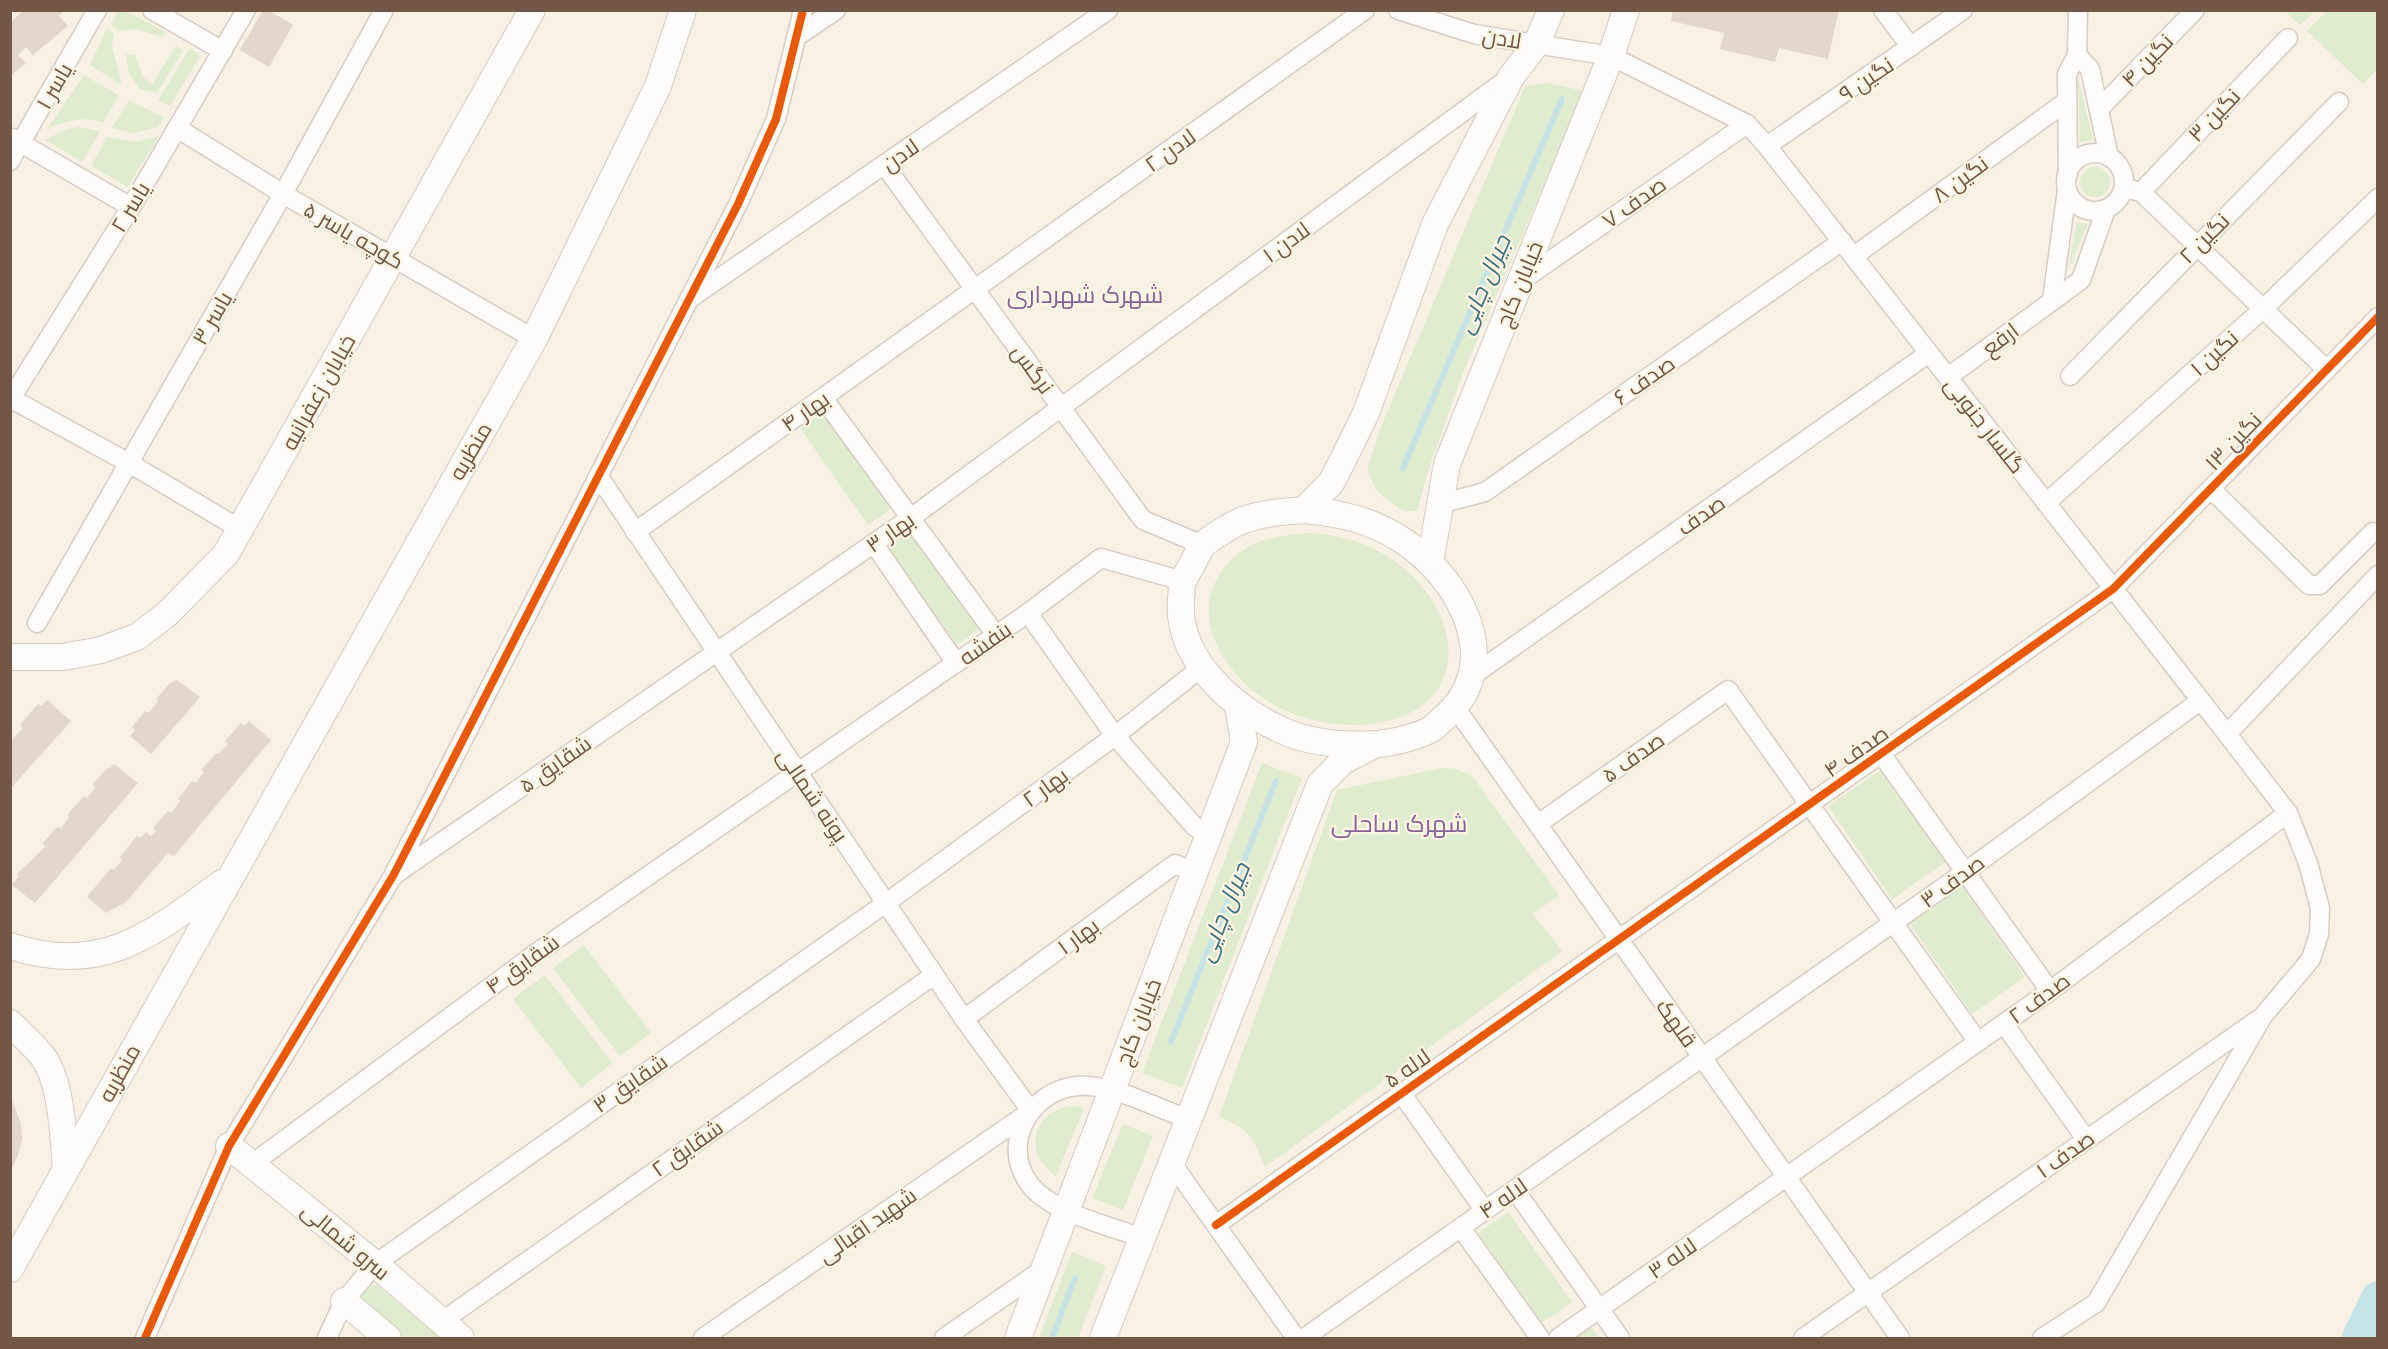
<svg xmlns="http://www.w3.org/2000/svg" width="2388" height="1349" font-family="'Space Grotesk',Cairo,sans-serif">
	<rect width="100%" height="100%" fill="#f6f0e5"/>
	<!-- green -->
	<g fill="#e0ecd0">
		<polygon points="118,11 125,11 166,32 162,37 136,29 119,31 111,25"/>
		<polygon points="2285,11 2315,11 2300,25"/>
		<polygon points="2327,11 2377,11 2377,69 2363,84 2307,31"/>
		<polygon points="107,28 114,35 112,47 122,85 90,65"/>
		<polygon points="176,46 183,50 157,93 139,89 129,73 126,54 135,55 143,77 152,84"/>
		<polygon points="190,48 200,56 170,106 158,100"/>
		<path d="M84 75 119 95 103 123C85 115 65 121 47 129Z"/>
		<polygon points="2078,78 2093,140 2080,142"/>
		<polygon points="1547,83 1584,91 1463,373 1428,471 1417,511 1403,511 1377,491 1367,471 1380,429 1525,86"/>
		<polygon points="129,101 164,117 158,127 133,133 112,128"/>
		<polygon points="79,127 100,132 82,162 45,140 67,129"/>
		<polygon points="159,136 128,187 91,166 107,137 136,142"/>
		<circle cx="2095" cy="182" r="15"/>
		<polygon points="2077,222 2088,224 2067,272"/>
		<polygon points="823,412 892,508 868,525 800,428"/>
		<polygon points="911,531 980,628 957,645 888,548"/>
		<path d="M1309 533C1338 535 1365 541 1390 558 1464 606 1478 710 1372 724 1345 727 1317 723 1291 713 1243 695 1187 632 1217 579 1238 542 1269 536 1309 533Z"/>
		<polygon points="1262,763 1302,778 1182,1088 1142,1073"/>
		<path d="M1442 768 1456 769 1472 776 1559 895 1533 914 1562 951 1265 1167C1253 1137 1250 1129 1219 1117L1337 790Z"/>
		<polygon points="1882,769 1946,862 1892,899 1828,806"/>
		<polygon points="1961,884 2025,977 1972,1014 1908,921"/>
		<polygon points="584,945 651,1033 620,1056 553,968"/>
		<polygon points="545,975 612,1063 581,1088 513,999"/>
		<path d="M1073 1106 1084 1108 1056 1176C1022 1153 1031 1111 1073 1106Z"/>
		<polygon points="1123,1124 1153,1136 1123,1210 1092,1198"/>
		<polygon points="1508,1212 1572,1302 1542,1323 1478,1233"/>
		<polygon points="1072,1252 1106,1266 1078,1338 1039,1338"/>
		<polygon points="372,1285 379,1287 441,1338 397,1338 358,1302 359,1294 362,1288"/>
		<polygon points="1590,1325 1599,1338 1571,1338"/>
	</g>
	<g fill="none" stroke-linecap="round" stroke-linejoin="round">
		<!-- stream -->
		<g stroke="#c8e3e5" stroke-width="6">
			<polyline points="1403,468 1562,99"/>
			<polyline points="1171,1042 1276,781"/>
			<polyline points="1052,1338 1075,1278"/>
		</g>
		<!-- river -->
		<polyline stroke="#c8e3e5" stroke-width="34" points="2359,1338 2378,1298"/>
	</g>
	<!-- building -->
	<g fill="#e2d8cd">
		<polygon points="24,10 64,10 59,16 68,26 33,55 26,47 18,55 26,63 10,76 10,23"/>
		<polygon points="263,10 268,10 293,25 269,67 240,50"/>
		<polygon points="1673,10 1839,10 1828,59 1779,48 1775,62 1720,49 1724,33 1671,21"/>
		<polygon points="177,680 200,697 151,754 130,736 135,730 132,727 145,711 149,713 158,701 156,699 170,683"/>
		<polygon points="47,700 71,721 10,789 10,742 23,728 20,725 38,704 41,706"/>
		<polygon points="249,721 271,740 174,856 168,853 126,902 106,913 87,897 111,868 114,870 122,860 120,857 137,836 140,838 146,832 151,836 156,831 153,828 168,811 171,813 180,801 178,799 192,781 196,783 204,772 201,770 216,753 219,754 228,744 225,741 241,723 244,726"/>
		<polygon points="114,764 138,783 35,903 12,885 19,876 17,874 46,846 42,844 57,827 61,828 69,818 68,814 84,796 87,798 95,788 93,784 107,768 110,768"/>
		<polygon points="10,1095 21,1124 22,1139 19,1153 10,1172"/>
	</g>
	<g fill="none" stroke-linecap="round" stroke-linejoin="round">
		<!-- street casing -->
		<g stroke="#d7cdc4" stroke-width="21">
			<g id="street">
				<polyline points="152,10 223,51"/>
				<polyline points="1398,10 1474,34 1611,56 1747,124 1767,146 2227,734 2378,575"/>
				<polyline points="1883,10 1911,47"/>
				<polyline points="796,37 836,10"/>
				<polyline points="2077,55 2090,69 2109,157"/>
				<polyline points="2099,109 2195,10"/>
				<polyline points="177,128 283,194 534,339"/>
				<polyline points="12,138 131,207"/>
				<polyline points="1767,146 1963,10"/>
				<circle cx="2095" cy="182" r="29"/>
				<polyline points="10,161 97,10"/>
				<polyline points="885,166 1143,520 1203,545"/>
				<polyline points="2068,174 2067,74 2077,55 2078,10"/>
				<polyline points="2124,188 2141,192 2327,370"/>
				<polyline points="2141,192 2288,38"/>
				<polyline points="1854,256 2067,101"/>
				<polyline points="1521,281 1747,124"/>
				<polyline points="692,297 1108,10"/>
				<polyline points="2052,300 2067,190"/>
				<polyline points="2070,376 2339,102"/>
				<polyline points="1948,377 2081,280 2106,209"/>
				<polyline points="10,398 129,463 240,529"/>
				<polyline points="823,398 996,635"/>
				<polyline points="10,400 131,207 246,10"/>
				<polyline points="599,477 964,1019 1031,1111 703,1338"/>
				<polyline points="2211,489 2309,585 2320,585 2373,532"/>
				<polyline points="2046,503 2263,309 2378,198"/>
				<polyline points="1440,504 1485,492 1842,241"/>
				<polyline points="635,532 1365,10"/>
				<polyline points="874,544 956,663"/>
				<polyline points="1028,613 1115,736 1195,827 1208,835"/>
				<polyline points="37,623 283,194 384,10"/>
				<polyline points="1472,676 1929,353"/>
				<polyline points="1455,707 1900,1338"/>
				<polyline points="1882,755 2050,991"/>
				<polyline points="1538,824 1728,690 1978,1042"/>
				<polyline points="394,875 912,517 1506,80"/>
				<polyline points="964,1019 1175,864 1194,872"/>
				<polyline points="2004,1024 2086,1139"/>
				<polyline points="1402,1094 1485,1211"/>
				<polyline points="1171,1162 1296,1338"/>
				<polyline points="252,1164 535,954 1028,613 1101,558 1183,581"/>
				<polyline points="1515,1190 1620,1338"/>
				<polyline points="1216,1225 2113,589 2378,317"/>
				<polyline points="1461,1228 1540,1338"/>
				<path d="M1142 1238C1110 1226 1053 1213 1031 1186 996 1142 1035 1082 1088 1086 1116 1087 1160 1109 1188 1119"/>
				<polyline points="441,1322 934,975"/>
				<polyline points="145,1338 229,1146 393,876 738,204 776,119 803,10"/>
				<polyline points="327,1338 344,1301 375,1264 886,903 1115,736 1202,667"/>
				<polyline points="944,1338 1045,1268"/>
				<polyline points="1304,1338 1965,872 2200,701"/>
				<polyline points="1558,1338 2050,991 2288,813"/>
				<polyline points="1803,1338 2259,1019"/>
				<polyline points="2042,1338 2096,1303 2263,1016 2311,959 2319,934 2320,908 2308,863 2288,813 2227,734"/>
			</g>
		</g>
		<!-- secondary casing -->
		<g stroke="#d6ccc2" stroke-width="28">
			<g id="secondary">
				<path d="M1304 510C1339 513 1372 520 1402 540 1459 577 1505 660 1447 715 1442 719 1438 724 1433 728 1421 736 1392 743 1377 744 1345 746 1308 743 1279 729 1230 706 1176 657 1181 599 1182 593 1181 586 1183 581 1185 576 1189 570 1192 565 1195 559 1198 551 1203 545 1209 539 1233 524 1241 521 1261 513 1282 512 1304 510Z"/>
				<polyline points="1304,510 1331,483 1342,462 1366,413 1435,224 1511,77 1537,43 1551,10"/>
				<polyline points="1430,563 1447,464 1611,56 1626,10"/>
				<polyline points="10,657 63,657 101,650 137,637 167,614 226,554 532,10"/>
				<path d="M10 946C103 976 151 935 222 883"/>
				<path d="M10 1023C21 1034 34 1045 43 1057 62 1083 63 1136 66 1167"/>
				<polyline points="229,1146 375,1264 461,1338"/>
				<polyline points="10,1269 534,339 658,86 683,10"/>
				<polyline points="344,1301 388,1338"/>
				<polyline points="1018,1338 1244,742 1238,704"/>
				<polyline points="1103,1338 1320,784 1343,761 1374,745"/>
			</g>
		</g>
		<!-- street -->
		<use href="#street" stroke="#fefdfb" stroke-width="18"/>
		<!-- secondary -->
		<use href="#secondary" stroke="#fefdfb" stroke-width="26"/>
		<!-- cycleway casing -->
		<g stroke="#fff5e5" stroke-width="11">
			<g id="cycleway">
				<polyline points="1216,1225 2113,589 2378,317"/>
				<polyline points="145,1338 229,1146 393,876 738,204 776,119 803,10"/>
			</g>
		</g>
		<!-- cycleway -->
		<use href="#cycleway" stroke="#e8590c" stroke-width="8"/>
	</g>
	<g text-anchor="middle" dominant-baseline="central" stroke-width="4.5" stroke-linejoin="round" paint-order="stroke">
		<!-- street labels -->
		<g font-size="22" fill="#725747" stroke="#fff5e5">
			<text transform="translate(1502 38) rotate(9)">لادن</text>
			<text transform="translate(2147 60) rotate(-46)">نگین ۴</text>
			<text transform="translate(1866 79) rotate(-34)">نگین ۹</text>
			<text transform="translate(54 86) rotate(-60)">یاسر ۱</text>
			<text transform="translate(2214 115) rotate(-46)">نگین ۳</text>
			<text transform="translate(1170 150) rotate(-36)">لادن ۲</text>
			<text transform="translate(900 155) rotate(-35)">لادن</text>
			<text transform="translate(1960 179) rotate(-36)">نگین ۸</text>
			<text transform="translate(1634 202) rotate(-35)">صدف ۷</text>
			<text transform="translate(130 207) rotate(-59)">یاسر ۲</text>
			<text transform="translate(354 235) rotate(30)">کوچه یاسر ۵</text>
			<text transform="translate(2204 238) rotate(-45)">نگین ۲</text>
			<text transform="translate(1286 242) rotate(-36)">لادن ۱</text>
			<text transform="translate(1519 284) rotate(-68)">خیابان کاج</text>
			<text transform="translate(212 318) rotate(-60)">یاسر ۳</text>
			<text transform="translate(2000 339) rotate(-37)">ارفع</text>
			<text transform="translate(2214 353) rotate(-42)">نگین ۱</text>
			<text transform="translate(1033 369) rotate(54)">نرگس</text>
			<text transform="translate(1644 380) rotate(-35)">صدف ۶</text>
			<text transform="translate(318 392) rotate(-61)">خیابان زعفرانیه</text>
			<text transform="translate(805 411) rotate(-35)">بهار ۴</text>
			<text transform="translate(1985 425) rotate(52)">گلسار جنوبی</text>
			<text transform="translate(2233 441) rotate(-46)">نگین ۱۳</text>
			<text transform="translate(470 451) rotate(-60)">منظریه</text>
			<text transform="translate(1701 515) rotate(-35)">صدف</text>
			<text transform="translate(890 532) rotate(-35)">بهار ۳</text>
			<text transform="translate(985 643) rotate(-35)">بنفشه</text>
			<text transform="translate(1856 751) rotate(-35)">صدف ۴</text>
			<text transform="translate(1633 757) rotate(-35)">صدف ۵</text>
			<text transform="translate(555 764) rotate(-35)">شقایق ۵</text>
			<text transform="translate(1045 787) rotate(-36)">بهار ۲</text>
			<text transform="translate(813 795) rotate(56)">پونه شمالی</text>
			<text transform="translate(1952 881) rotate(-36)">صدف ۳</text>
			<text transform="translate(1078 936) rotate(-36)">بهار ۱</text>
			<text transform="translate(522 964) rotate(-36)">شقایق ۴</text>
			<text transform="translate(2039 998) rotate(-36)">صدف ۲</text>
			<text transform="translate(1138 1022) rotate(-69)">خیابان کاج</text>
			<text transform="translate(1677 1023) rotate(55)">قلهک</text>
			<text transform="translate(1407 1068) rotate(-35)">لاله ۵</text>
			<text transform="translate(119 1073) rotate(-61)">منظریه</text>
			<text transform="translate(630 1083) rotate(-35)">شقایق ۳</text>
			<text transform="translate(687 1148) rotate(-35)">شقایق ۲</text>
			<text transform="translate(2065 1154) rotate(-35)">صدف ۱</text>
			<text transform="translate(1503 1198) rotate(-35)">لاله ۴</text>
			<text transform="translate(867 1225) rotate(-35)">شهید اقبالی</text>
			<text transform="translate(346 1241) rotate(40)">سرو شمالی</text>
			<text transform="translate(1672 1258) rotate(-35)">لاله ۳</text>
		</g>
		<!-- water labels -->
		<g font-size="24" font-style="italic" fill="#3e737f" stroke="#fff5e5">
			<text transform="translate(1483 284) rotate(-67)">جیرال چایی</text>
			<text transform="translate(1223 912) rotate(-68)">جیرال چایی</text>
		</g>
		<!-- neighbourhood labels -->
		<g font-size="24" fill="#866296" stroke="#fff5e5">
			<text x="1085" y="294">شهرک شهرداری</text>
			<text x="1399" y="823">شهرک ساحلی</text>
		</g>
	</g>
	<!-- border -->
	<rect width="2388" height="1349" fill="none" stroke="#725747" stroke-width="24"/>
</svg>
